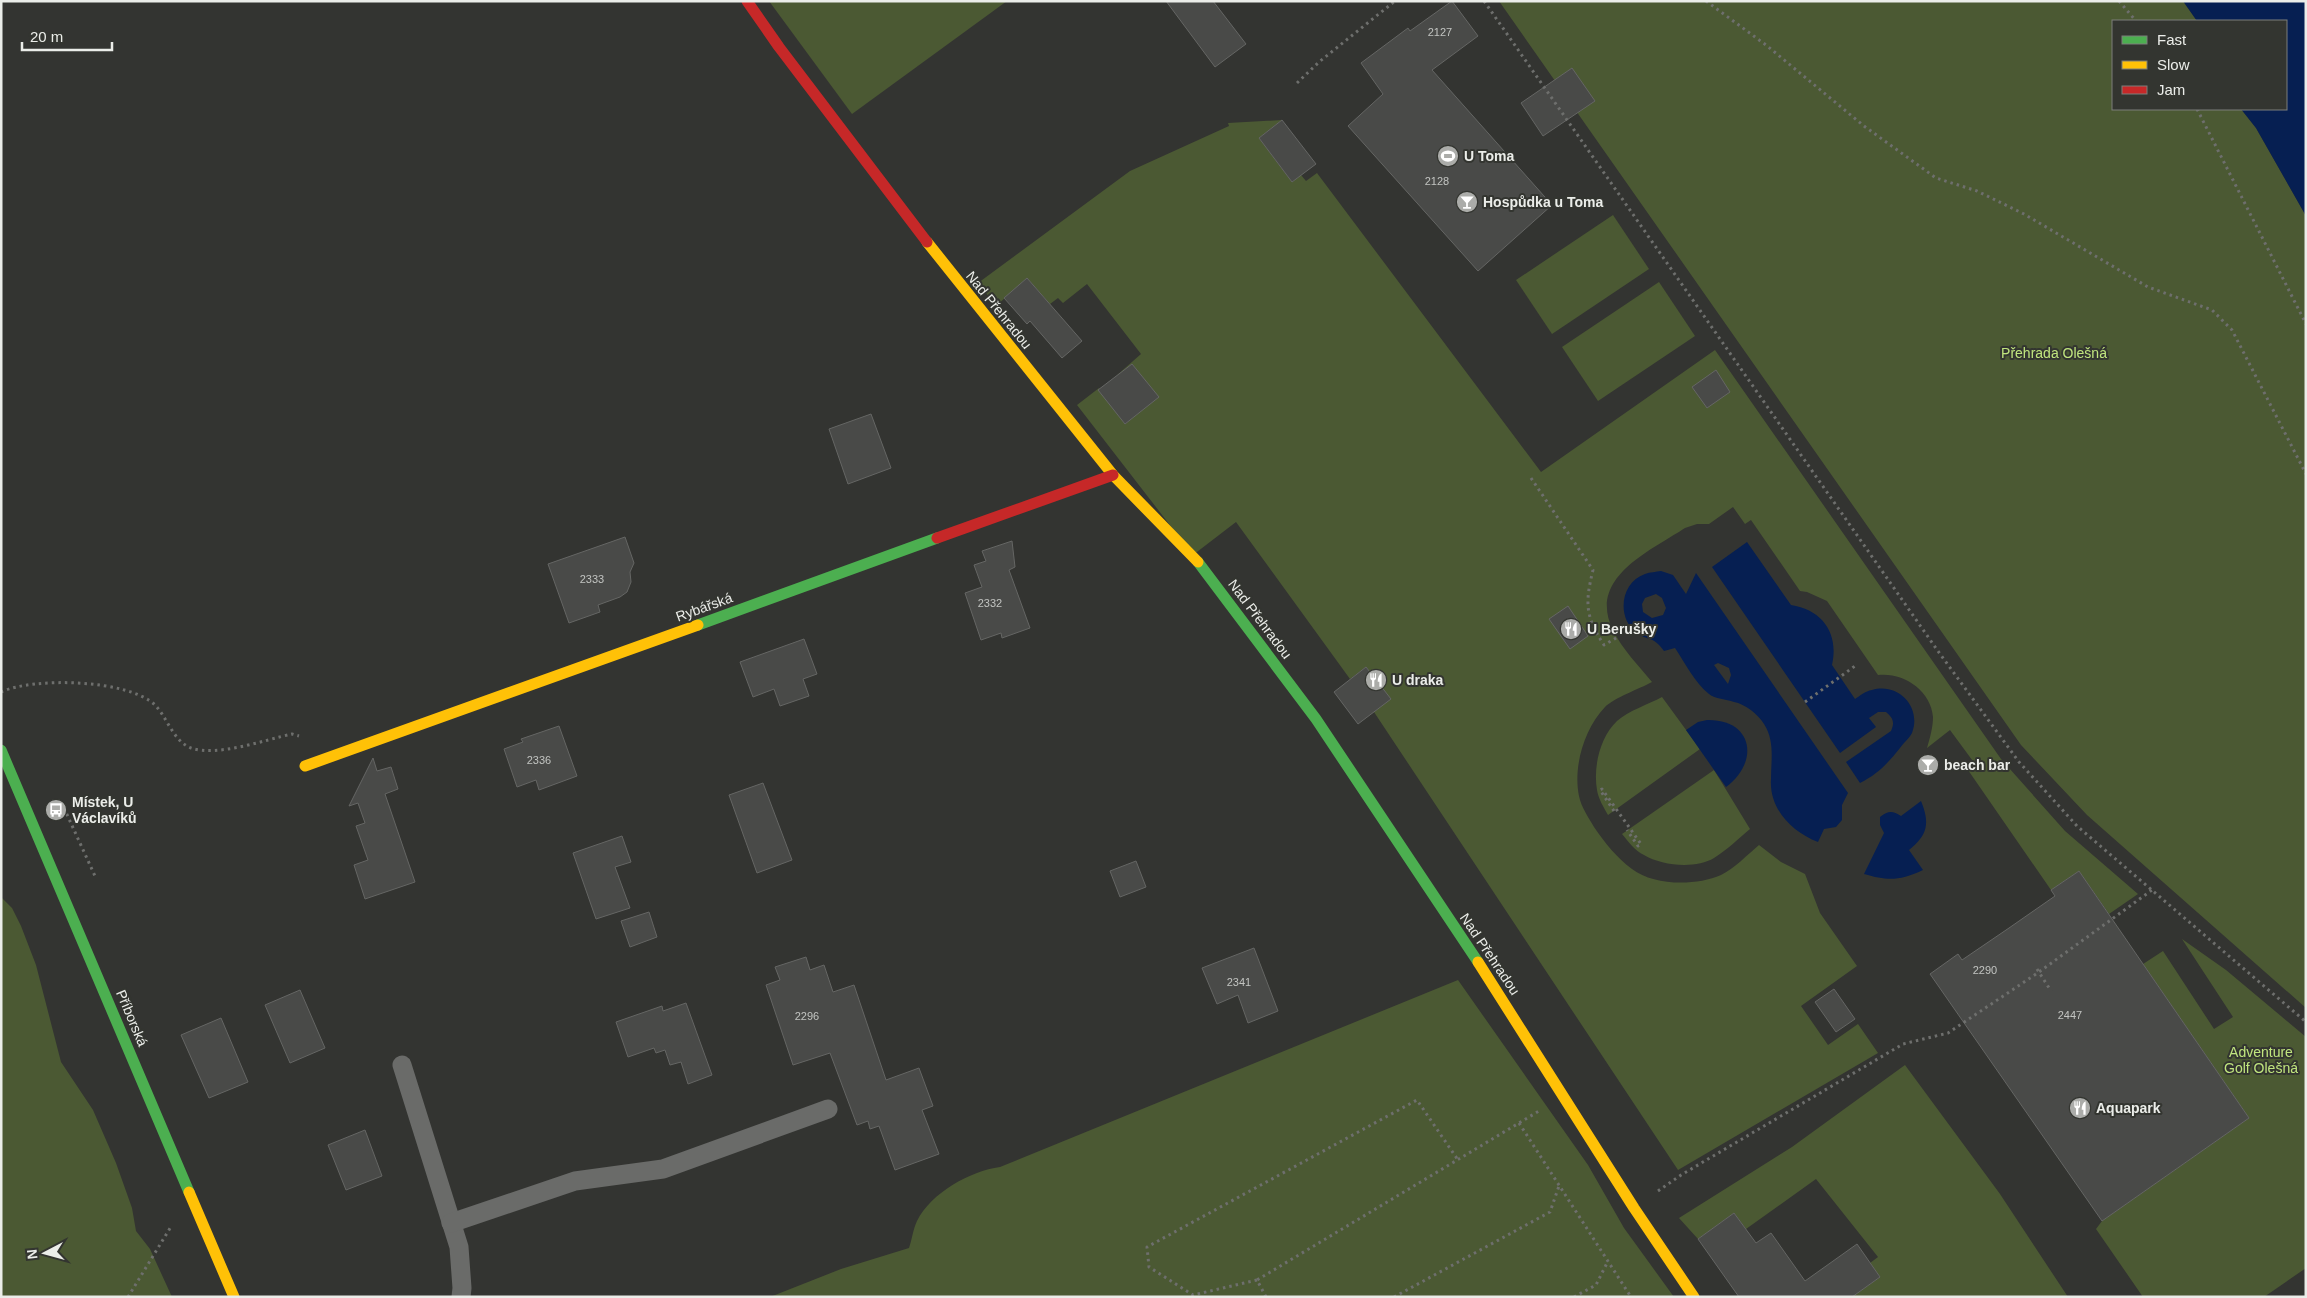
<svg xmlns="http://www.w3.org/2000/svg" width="2307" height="1298" font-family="Arial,sans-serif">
	<rect width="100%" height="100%" fill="#333431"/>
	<!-- green -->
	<g fill="#4b5933">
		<polygon points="769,1 1007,1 852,114"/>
		<polygon points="1499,1 2183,1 2197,21 2113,21 2113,109 2241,109 2256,128 2306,216 2306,1008 2087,815 2021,745"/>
		<path d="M1282 120 1259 138 1292 182 1301 175 1306 181 1317 173 1541 472 1715 350 2001 759 2065 831 2138 894 2109 914 2079 871 2051 890 1968 770 1975 764 1950 730 1927 748C1930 738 1933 727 1933 717 1931 690 1903 672 1878 675L1827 601 1807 592 1800 591 1751 520 1745 524 1733 507 1709 524H1697L1685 528C1650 551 1587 578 1613 630 1622 649 1639 666 1652 682 1639 689 1614 698 1605 707 1584 729 1573 767 1579 796 1581 807 1589 818 1594 827 1605 843 1617 858 1632 869 1654 886 1696 886 1721 875 1734 869 1748 854 1759 845L1781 862 1805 874 1820 913 1857 966 1801 1006 1828 1045 1858 1024 1878 1053 1678 1170 1374 712 1390 699 1366 667 1350 679 1236 522 1193 555 1077 405 1099 388 1125 424 1158 397 1132 364 1116 376 1141 354 1087 284 1063 303 1058 298 1050 304 1027 278 996 306 978 283 1130 171 1229 126 1228 123Z"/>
		<polygon points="1613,215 1649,269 1552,334 1516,280"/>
		<polygon points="1659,282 1695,336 1598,401 1562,347"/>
		<path d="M1662 697 1700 749 1608 815C1604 808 1598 798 1597 790 1593 767 1600 737 1617 721 1628 711 1649 704 1662 697Z"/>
		<path d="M1714 770 1750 829C1739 838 1727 850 1714 858 1696 869 1662 866 1644 855 1635 851 1628 841 1622 834Z"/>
		<polygon points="1,897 12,908 21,926 36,965 61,1062 93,1110 116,1163 132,1208 136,1231 150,1249 172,1297 1,1297"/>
		<polygon points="2182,939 2226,970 2306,1037 2306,1268 2264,1297 2143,1297 2096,1229 2102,1221 2249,1118 2143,964 2163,951 2214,1029 2233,1017"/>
		<path d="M1458 980 1588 1165 1624 1228 1674 1297H770L841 1269 909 1248C912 1240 913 1229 917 1221 931 1193 970 1171 1000 1167Z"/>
		<polygon points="1905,1065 2000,1194 2068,1297 1852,1297 1880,1277 1870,1263 1878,1257 1816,1179 1746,1229 1734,1213 1698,1239 1679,1218 1792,1147"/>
	</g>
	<!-- water -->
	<g fill="#061f52" fill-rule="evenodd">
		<polygon points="2183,1 2306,1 2306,216 2256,128 2241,109 2286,109 2286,21 2197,21"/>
		<path d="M1747 542 1791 605C1823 610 1839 634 1832 665L1855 699C1860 696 1865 691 1872 690 1898 682 1922 707 1912 733 1909 739 1904 742 1900 748 1888 763 1878 774 1860 783L1846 762 1891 731C1895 722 1893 718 1886 712H1878L1869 718 1876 727 1840 753 1712 567Z"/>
		<path d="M1661 571 1673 575 1686 594 1696 573 1848 793 1842 805V820L1836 827 1824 829 1818 842C1792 832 1769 809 1771 779 1771 760 1775 741 1764 724 1758 714 1745 704 1734 702 1726 699 1715 699 1709 694 1695 683 1685 663 1675 648L1664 651C1653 635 1648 642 1636 632 1616 617 1621 582 1645 574 1650 572 1656 572 1661 571ZM1656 594 1662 598 1666 608 1663 615 1652 618 1643 612 1642 604 1645 598ZM1718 663 1729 668 1731 675 1728 684 1714 665Z"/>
		<path d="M1707 720C1753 719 1760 762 1726 787L1686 730 1698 722Z"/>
		<path d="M1921 801C1930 823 1928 835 1909 850L1923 870C1899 881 1888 881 1864 874L1884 833 1880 825V817C1888 811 1892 810 1901 816Z"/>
	</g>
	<!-- building -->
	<g fill="#494a48" stroke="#656664">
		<polygon points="1166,1 1213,1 1246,44 1215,67"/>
		<polygon points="1452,1 1478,36 1432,70 1552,205 1478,271 1348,126 1383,94 1361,63 1408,28 1410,31"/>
		<polygon points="1572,68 1595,101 1543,136 1521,103"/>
		<polygon points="1282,120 1316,164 1292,182 1259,138"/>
		<polygon points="1027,278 1082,341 1062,358 1030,321 1027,324 1004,298"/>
		<polygon points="1132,364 1159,397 1125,424 1098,390"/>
		<polygon points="1716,370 1730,392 1707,408 1692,387"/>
		<polygon points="871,414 891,468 848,484 829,429"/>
		<polygon points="625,537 634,563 630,572 631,582 627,592 620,597 598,605 600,612 569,623 548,564"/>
		<polygon points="1012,541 1015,567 1009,570 1030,628 1002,638 1001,633 981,640 965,593 982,587 974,565 986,561 982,551"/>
		<polygon points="1568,606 1588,636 1570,649 1549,619"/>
		<polygon points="804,639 817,674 803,679 809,696 780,706 774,689 753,697 740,662"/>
		<polygon points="1366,667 1391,699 1358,724 1334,692"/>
		<polygon points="559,726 577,776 539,790 536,780 517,787 504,749 523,742 521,739"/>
		<polygon points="373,758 377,771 391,767 398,789 385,794 415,882 365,899 354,865 368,860 356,826 365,823 358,803 349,806"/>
		<polygon points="763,783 792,860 757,873 729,795"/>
		<polygon points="622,836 631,862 615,867 630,908 596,919 573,853"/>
		<polygon points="1136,861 1146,887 1120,897 1110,871"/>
		<polygon points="2079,871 2249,1118 2102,1221 1930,974 1958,954 1962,960 2009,928 2055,896 2051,890"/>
		<polygon points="649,912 657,937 630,947 621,921"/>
		<polygon points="1254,948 1278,1011 1248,1023 1238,995 1217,1004 1202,968"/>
		<polygon points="806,957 810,970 824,965 833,992 854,985 886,1080 919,1068 933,1106 922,1110 939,1154 895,1170 879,1126 870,1129 868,1121 857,1125 830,1053 793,1065 766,985 780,980 775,967"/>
		<polygon points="1834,989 1855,1019 1836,1032 1815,1002"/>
		<polygon points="300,990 325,1048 290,1063 265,1005"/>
		<polygon points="686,1003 712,1075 688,1084 681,1062 670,1065 665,1050 656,1053 654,1048 628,1057 616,1022 662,1006 663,1011"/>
		<polygon points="221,1018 248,1082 209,1098 181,1035"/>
		<polygon points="365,1130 382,1176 346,1190 328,1145"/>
		<polygon points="1734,1213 1756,1243 1771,1233 1805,1281 1857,1244 1880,1277 1852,1297 1739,1297 1698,1239"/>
	</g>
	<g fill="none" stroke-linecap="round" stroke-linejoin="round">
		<!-- path -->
		<g stroke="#6e6f6d" stroke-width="3" stroke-dasharray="2.5 4" stroke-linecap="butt">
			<polyline points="1484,1 1940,654 2019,762 2077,826 2306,1022"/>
			<polyline points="1706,1 1766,45 1864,126 1936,178 1977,191 2024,214 2148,287 2212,310 2232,330 2306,474"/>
			<polyline points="2119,1 2136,21"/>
			<polyline points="1297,83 1319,62 1395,1"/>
			<polyline points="2197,109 2306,324"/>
			<path d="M1531 478 1593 570C1585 603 1585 616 1604 645L1618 637"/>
			<path d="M1 692C33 677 128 679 155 705 167 717 173 741 191 748 218 757 264 740 292 734L299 736"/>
			<polyline points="1805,702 1855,666"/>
			<polyline points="64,808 95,876"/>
			<polyline points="1614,811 1600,790 1602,789 1641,844 1638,846 1627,830"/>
			<polyline points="2037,969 2051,991"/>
			<polyline points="1519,1123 1631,1297"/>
			<polyline points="1658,1191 1681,1175 1903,1044 1948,1033 2039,972 2152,890"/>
			<polyline points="1257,1280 1193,1295 1149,1267 1147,1247 1417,1100 1458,1160"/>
			<polyline points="128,1297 172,1225"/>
			<polyline points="1266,1297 1257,1280 1539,1111"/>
			<polyline points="1394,1297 1550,1212 1559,1186"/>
			<polyline points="1574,1297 1596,1285 1608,1261"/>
		</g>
		<!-- lane -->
		<g stroke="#6a6b69" stroke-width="19">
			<polyline points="402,1065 459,1247 462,1288 461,1297"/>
			<polyline points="451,1223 575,1181 663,1169 828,1109"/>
		</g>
		<!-- fast -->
		<g stroke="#4caf50" stroke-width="11">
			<polyline points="1198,562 1316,719 1478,962"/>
			<polyline points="698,625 937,538"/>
			<polyline points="1,750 189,1192"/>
		</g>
		<!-- slow -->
		<g stroke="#ffc107" stroke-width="11">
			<polyline points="927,242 1113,475 1198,562"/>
			<polyline points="305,766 698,625"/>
			<polyline points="1478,962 1634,1208 1694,1297"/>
			<polyline points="189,1192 234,1297"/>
		</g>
		<!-- jam -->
		<g stroke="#c62828" stroke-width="11">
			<polyline points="747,1 779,47 927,242"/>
			<polyline points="937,538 1113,475"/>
		</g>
	</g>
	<!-- icons -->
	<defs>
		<g id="stadium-disc" transform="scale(1.125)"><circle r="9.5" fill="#abaca9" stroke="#333530"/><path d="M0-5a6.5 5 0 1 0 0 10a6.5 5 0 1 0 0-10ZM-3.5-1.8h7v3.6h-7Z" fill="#fff"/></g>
		<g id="bar-disc" transform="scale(1.125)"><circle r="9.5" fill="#abaca9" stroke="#333530"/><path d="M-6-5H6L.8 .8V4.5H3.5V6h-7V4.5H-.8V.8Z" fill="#fff"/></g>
		<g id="restaurant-disc" transform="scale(1.125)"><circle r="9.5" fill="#abaca9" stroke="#333530"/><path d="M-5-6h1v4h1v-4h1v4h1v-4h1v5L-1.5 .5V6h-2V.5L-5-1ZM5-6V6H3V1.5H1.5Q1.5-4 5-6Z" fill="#fff"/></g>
		<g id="bus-disc" transform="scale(1.125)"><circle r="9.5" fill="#abaca9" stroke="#333530"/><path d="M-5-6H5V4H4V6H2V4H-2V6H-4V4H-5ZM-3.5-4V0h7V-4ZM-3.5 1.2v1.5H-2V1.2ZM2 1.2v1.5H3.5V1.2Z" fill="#fff"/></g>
	</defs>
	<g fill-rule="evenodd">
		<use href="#stadium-disc" x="1448" y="156"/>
		<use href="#bar-disc" x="1467" y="202"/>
		<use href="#restaurant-disc" x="1571" y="629"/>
		<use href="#restaurant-disc" x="1376" y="680"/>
		<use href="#bar-disc" x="1928" y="765"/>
		<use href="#bus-disc" x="56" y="810"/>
		<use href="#restaurant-disc" x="2080" y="1108"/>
	</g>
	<g text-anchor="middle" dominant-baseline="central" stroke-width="4" stroke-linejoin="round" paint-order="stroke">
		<!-- number labels -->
		<g font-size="11" fill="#c2c4c1">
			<text x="1440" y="32">2127</text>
			<text x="1437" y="181">2128</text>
			<text x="592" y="579">2333</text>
			<text x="990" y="603">2332</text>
			<text x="539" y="760">2336</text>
			<text x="1985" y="970">2290</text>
			<text x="1239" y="982">2341</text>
			<text x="2070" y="1015">2447</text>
			<text x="807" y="1016">2296</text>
		</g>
		<!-- poi labels -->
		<g font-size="14" font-weight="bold" fill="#ebede9" stroke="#333530" text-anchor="start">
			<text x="1464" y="156">U Toma</text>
			<text x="1483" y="202">Hospůdka u Toma</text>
			<text x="1587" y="629">U Berušky</text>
			<text x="1392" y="680">U draka</text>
			<text x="1944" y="765">beach bar</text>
			<text x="72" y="802">Místek, U<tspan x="72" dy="16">Václavíků</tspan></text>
			<text x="2096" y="1108">Aquapark</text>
		</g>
		<!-- street labels -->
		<g font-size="14" fill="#ebede9" stroke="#333530">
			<text transform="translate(999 310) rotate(51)">Nad Přehradou</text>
			<text transform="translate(704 607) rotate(-20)">Rybářská</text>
			<text transform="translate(1260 619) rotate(53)">Nad Přehradou</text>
			<text transform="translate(1490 954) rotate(56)">Nad Přehradou</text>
			<text transform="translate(132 1018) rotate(67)">Příborská</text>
		</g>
		<!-- park labels -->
		<g font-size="14" fill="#c0e57e" stroke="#333530">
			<text x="2054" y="353">Přehrada Olešná</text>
			<text x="2261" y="1052">Adventure<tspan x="2261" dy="16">Golf Olešná</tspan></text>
		</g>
	</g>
	<!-- border -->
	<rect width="2307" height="1298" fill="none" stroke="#ebede9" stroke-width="5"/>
	<!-- legend -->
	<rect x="2112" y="20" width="175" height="90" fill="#333530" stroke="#7d7f7a"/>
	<rect x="2122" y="36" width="25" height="8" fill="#4caf50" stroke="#7d7f7a"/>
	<text x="2157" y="45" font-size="15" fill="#ebede9">Fast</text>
	<rect x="2122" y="61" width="25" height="8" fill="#ffc107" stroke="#7d7f7a"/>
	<text x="2157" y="70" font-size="15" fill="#ebede9">Slow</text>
	<rect x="2122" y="86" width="25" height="8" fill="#c62828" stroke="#7d7f7a"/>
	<text x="2157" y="95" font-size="15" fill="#ebede9">Jam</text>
	<!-- north arrow -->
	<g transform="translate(45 1253) rotate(264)" stroke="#333530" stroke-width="4" paint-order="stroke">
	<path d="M0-4L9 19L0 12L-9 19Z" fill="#ebede9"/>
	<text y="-8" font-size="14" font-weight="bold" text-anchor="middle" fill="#ebede9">N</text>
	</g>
	<!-- scale -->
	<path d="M22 42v8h90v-8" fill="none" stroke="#ebede9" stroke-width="2.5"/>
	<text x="30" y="42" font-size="15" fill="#ebede9" stroke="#333530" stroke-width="4" paint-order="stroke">20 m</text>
</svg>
